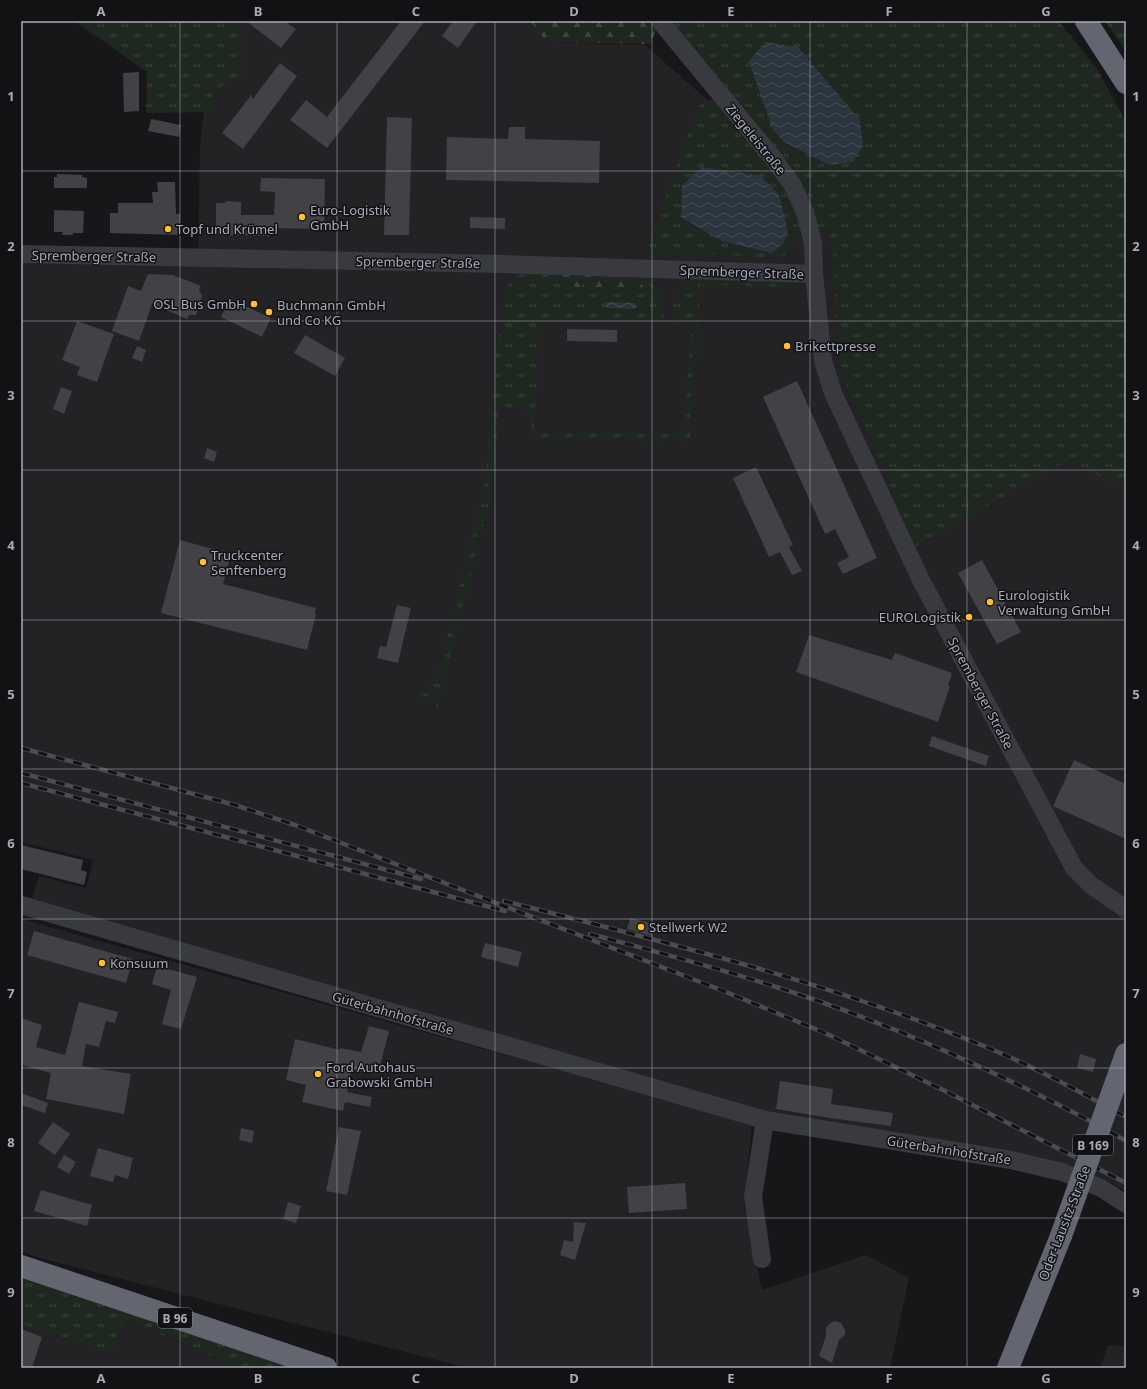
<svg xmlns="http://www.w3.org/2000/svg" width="1147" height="1389" font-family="'Noto Sans',sans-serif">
	<defs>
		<pattern id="grass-tufts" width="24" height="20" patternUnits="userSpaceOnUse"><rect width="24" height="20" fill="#1e2720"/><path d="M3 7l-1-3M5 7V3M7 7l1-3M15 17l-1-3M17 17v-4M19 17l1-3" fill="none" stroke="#3c443e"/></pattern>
		<pattern id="forest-firs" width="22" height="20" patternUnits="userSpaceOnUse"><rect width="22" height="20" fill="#1e2720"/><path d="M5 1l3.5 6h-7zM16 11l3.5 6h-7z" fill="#3c443e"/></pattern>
		<pattern id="water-waves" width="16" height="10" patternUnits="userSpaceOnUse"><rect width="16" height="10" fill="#2b353e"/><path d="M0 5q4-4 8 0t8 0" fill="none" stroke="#475058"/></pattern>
	</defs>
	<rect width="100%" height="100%" fill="#171719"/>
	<!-- built -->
	<g fill="#232326">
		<polygon points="214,21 530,21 546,42 645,45 773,158 811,234 830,230 1126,337 1126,1192 1112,1183 1088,1172 759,1111 32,900 39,876 86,888 93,860 21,842 21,262 198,266 200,145"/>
		<polygon points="21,919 752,1124 744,1205 762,1290 866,1255 909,1278 890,1368 468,1368 40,1258 21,1252"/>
		<polygon points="123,1320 243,1368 21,1368 21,1324 111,1354"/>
		<polygon points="1108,1345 1126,1346 1126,1368 1100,1368"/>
	</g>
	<!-- grass -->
	<g fill="url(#grass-tufts)">
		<polygon points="75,21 240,21 242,76 214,90 213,112 146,113 147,72"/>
		<path d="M660 21H1059L1097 69 1126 122V491L1070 459 916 546 849 390 838 360 835 323 834 262 829 230 795 236C794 253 791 253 776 258L668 252 647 255 652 236 697 107 716 97Z"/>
		<polygon points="1105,21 1126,21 1126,51"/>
		<path d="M529 272 562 273 584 283 590 280 593 284 643 286 636 281 632 275 645 278 654 286 660 294 664 302V323L540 321 534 433 684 434 691 324H673C673 315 671 305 675 296 677 291 682 285 687 282 701 274 766 281 785 282L794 287 700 285 697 358 693 360 690 441 530 438 532 409 499 407 491 495 437 709H435L439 691 423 697 415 696C428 688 435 680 440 666L484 491 497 347 505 294 509 283 515 277 522 274Z"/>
		<polygon points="21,1277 307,1368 243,1368 124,1320 111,1354 21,1324"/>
	</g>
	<!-- forest -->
	<g fill="url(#forest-firs)">
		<polygon points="530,21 651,21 657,27 651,44 546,42"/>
		<polygon points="562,273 632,275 636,281 643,285 643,292 596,290 590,280 584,283 579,289 567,287 559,279"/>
	</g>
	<!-- water -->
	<g fill="url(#water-waves)">
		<polygon points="765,42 798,47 860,120 863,146 853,162 829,165 784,142 772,128 749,61"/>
		<polygon points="702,167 761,176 779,195 788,231 783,244 771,253 722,241 681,217 682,185"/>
		<polygon points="608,302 634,303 636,304 637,307 634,309 608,308 606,307 604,304"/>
	</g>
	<!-- building -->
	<g fill="#414146">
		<polygon points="246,21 284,21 296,29 281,48"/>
		<polygon points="401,21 425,21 327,148 290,120 306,100 327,117"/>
		<polygon points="453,21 477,21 458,48 442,36"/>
		<polygon points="280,63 297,76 243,149 222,133 252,94 252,100"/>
		<polygon points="139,72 139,111 124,112 123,73"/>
		<polygon points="387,117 412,118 409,235 384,235"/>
		<polygon points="151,119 181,125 179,137 148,131"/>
		<polygon points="509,127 525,127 525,139 600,141 599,183 446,180 447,137 508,139"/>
		<polygon points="57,174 82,175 82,177 87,178 87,188 54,188 54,177 57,177"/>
		<polygon points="261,178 325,179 324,229 269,228 269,236 216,235 216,203 226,203 226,201 241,202 241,215 274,215 275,192 260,191"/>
		<polygon points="157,182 175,182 176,214 180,214 180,235 110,233 110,213 118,213 118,203 153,203 152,192 158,192"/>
		<polygon points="54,210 84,211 83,233 73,233 73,235 62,235 63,232 54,232"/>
		<polygon points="470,217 505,218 505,229 470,228"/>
		<polygon points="148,274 173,275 201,286 199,289 202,296 196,315 189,315 187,319 152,304 139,341 112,331 128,286 141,291"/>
		<polygon points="230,299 271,318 262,337 221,317"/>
		<polygon points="77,321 114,334 97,382 77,375 80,367 62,360"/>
		<polygon points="567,329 617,330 617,342 567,341"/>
		<polygon points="305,335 345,358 335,376 294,353"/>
		<polygon points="137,346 146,350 142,362 132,358"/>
		<polygon points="797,381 877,558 843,574 837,563 849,557 835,529 825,534 763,397"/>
		<polygon points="61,387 72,391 64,414 53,409"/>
		<polygon points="207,448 217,452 214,462 204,458"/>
		<polygon points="756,467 793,545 789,547 802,571 792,575 780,552 769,557 733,478"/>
		<polygon points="180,540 231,554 223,584 316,608 315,613 316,614 307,650 161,613"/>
		<polygon points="982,560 1021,632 997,644 958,573"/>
		<polygon points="397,605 411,608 398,663 377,658 380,646 386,647"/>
		<polygon points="809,635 892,660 895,653 952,673 948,686 950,686 938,722 796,672"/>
		<polygon points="932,736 989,756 986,766 929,746"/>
		<polygon points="1074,760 1126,784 1126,839 1053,806"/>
		<polygon points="21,845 83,860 81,870 87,872 84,885 21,869"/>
		<polygon points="630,918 655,924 652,936 627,929"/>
		<polygon points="34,931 133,959 126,983 27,955"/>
		<polygon points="485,943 522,952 518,967 481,957"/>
		<polygon points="157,966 197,977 181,1029 162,1024 171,990 152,984"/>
		<polygon points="79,1002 118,1012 115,1023 106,1021 99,1047 86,1044 82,1066 131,1074 124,1114 46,1099 51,1073 21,1065 21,1018 42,1025 36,1047 65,1055"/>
		<polygon points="369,1026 389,1031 378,1074 352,1070 347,1092 372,1097 370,1107 345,1102 343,1111 302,1102 306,1085 286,1080 295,1039 340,1050 340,1048 361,1052"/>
		<polygon points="1080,1054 1096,1059 1093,1072 1077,1068"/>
		<polygon points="780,1081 833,1089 831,1104 893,1113 891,1126 830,1118 776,1109"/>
		<polygon points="21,1093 48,1103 45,1113 21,1105"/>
		<polygon points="53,1122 70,1134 55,1155 38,1143"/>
		<polygon points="339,1127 361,1131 347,1195 326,1191"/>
		<polygon points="241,1128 254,1131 252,1143 239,1140"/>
		<polygon points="98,1148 133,1158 128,1179 115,1175 113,1182 90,1176"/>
		<polygon points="64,1155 76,1162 69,1174 57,1167"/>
		<polygon points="685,1183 687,1209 629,1213 627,1187"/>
		<polygon points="41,1190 92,1205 87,1226 34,1211"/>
		<polygon points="288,1202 301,1206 296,1223 283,1219"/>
		<polygon points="574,1222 586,1223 575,1260 560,1255 564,1240 573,1242"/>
		<polygon points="834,1321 841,1323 845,1330 845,1335 839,1340 832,1363 819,1356 826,1336 826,1328 829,1324"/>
		<polygon points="21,1329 42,1337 32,1368 21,1368"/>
	</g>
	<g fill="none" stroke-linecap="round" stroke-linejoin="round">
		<!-- minor -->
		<g stroke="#393a40" stroke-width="18">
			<polyline points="660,21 773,158 792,184 805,212 813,243 814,274 823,361 833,393 921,580 1074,868 1092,886 1126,909"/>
			<polyline points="21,254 503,264 814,274"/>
			<polyline points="21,905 765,1120 1011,1160 1062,1172 1101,1188 1126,1204"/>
			<polyline points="762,1259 753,1197 765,1120"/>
		</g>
		<!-- highway -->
		<g stroke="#636670" stroke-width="22">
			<polyline points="1086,21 1126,83"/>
			<polyline points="21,1266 326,1368"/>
			<polyline points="1008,1368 1061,1236"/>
		</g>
		<!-- rail casing -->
		<g stroke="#4a4c53" stroke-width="4.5">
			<g id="rail">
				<polyline points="21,748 235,805 295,825 726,992 825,1033 943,1090 1126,1183"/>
				<polyline points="21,773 421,879"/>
				<polyline points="21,783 505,911"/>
				<path d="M504 901C673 944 844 986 1005 1055 1046 1073 1086 1095 1126 1117"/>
				<path d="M590 934C653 951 715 967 776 987 868 1016 957 1054 1043 1097 1071 1111 1099 1125 1126 1141"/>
			</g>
		</g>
		<!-- rail -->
		<use href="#rail" stroke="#121214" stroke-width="3" stroke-dasharray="9" stroke-linecap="butt"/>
		<!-- highway-bridge -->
		<polyline stroke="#636670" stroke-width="22" points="1061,1236 1126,1054"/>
	</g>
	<!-- grid -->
	<path fill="none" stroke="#a8acba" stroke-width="1" stroke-opacity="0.55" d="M180 21V1368M337 21V1368M495 21V1368M652 21V1368M810 21V1368M967 21V1368M21 171H1126M21 321H1126M21 470H1126M21 620H1126M21 769H1126M21 919H1126M21 1068H1126M21 1218H1126"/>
	<!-- markers -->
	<g fill="#ffc029" stroke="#121214" stroke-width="1.5">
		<circle cx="302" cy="217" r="4"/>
		<circle cx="168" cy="229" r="4"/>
		<circle cx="254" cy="304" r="4"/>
		<circle cx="269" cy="312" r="4"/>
		<circle cx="787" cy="346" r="4"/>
		<circle cx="203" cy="562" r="4"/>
		<circle cx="990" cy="602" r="4"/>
		<circle cx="969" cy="617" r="4"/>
		<circle cx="641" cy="927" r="4"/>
		<circle cx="102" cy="963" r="4"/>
		<circle cx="318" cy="1074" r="4"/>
	</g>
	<g text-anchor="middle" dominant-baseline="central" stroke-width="3" stroke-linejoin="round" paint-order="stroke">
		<!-- shield labels -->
		<g fill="#121214" stroke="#7b7e88" stroke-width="1">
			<rect x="1073" y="1135" width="40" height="20" rx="3"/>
			<rect x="158" y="1308" width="34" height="20" rx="3"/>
		</g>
		<g font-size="12" font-weight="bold" fill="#a8acba">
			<text x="1093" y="1145">B 169</text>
			<text x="175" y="1318">B 96</text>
		</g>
		<!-- street labels -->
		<g font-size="13" fill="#a8acba" stroke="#121214">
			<text transform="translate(756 139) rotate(51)">Ziegeleistraße</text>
			<text transform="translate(94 256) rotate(1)">Spremberger Straße</text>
			<text transform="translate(418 262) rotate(1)">Spremberger Straße</text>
			<text transform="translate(742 272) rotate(2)">Spremberger Straße</text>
			<text transform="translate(981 693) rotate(62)">Spremberger Straße</text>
			<text transform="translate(393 1013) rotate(16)">Güterbahnhofstraße</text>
			<text transform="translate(949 1150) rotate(9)">Güterbahnhofstraße</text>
			<text transform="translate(1064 1223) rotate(-69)">Oder-Lausitz-Straße</text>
		</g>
		<!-- poi labels -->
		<g font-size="13" fill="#a8acba" stroke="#121214" text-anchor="start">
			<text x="310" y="210">Euro-Logistik<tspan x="310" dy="15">GmbH</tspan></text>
			<text x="176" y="229">Topf und Krümel</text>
			<text x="246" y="304" text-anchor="end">OSL Bus GmbH</text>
			<text x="277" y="305">Buchmann GmbH<tspan x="277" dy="15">und Co KG</tspan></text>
			<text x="795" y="346">Brikettpresse</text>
			<text x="211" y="555">Truckcenter<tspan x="211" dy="15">Senftenberg</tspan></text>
			<text x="998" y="595">Eurologistik<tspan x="998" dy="15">Verwaltung GmbH</tspan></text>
			<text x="961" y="617" text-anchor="end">EUROLogistik</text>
			<text x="649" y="927">Stellwerk W2</text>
			<text x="110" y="963">Konsuum</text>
			<text x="326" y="1067">Ford Autohaus<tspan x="326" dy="15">Grabowski GmbH</tspan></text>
		</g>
	</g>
	<!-- border -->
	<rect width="1147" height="1389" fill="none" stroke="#121214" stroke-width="44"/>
	<rect x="22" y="22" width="1103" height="1345" fill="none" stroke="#a8acba" stroke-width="1.5"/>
	<g font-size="13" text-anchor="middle" font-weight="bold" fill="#a8acba">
		<text x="101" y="16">A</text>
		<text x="258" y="16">B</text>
		<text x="416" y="16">C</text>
		<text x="574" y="16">D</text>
		<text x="731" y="16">E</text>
		<text x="889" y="16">F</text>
		<text x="1046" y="16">G</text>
		<text x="11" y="101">1</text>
		<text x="1136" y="101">1</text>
		<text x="11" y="251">2</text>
		<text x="1136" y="251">2</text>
		<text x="11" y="400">3</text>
		<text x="1136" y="400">3</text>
		<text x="11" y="550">4</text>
		<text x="1136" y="550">4</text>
		<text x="11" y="699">5</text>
		<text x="1136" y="699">5</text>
		<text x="11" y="848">6</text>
		<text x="1136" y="848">6</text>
		<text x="11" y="998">7</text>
		<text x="1136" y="998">7</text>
		<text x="11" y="1147">8</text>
		<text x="1136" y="1147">8</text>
		<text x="11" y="1297">9</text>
		<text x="1136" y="1297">9</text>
		<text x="101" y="1383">A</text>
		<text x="258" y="1383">B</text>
		<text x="416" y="1383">C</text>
		<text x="574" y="1383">D</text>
		<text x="731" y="1383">E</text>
		<text x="889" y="1383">F</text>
		<text x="1046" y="1383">G</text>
	</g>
</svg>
